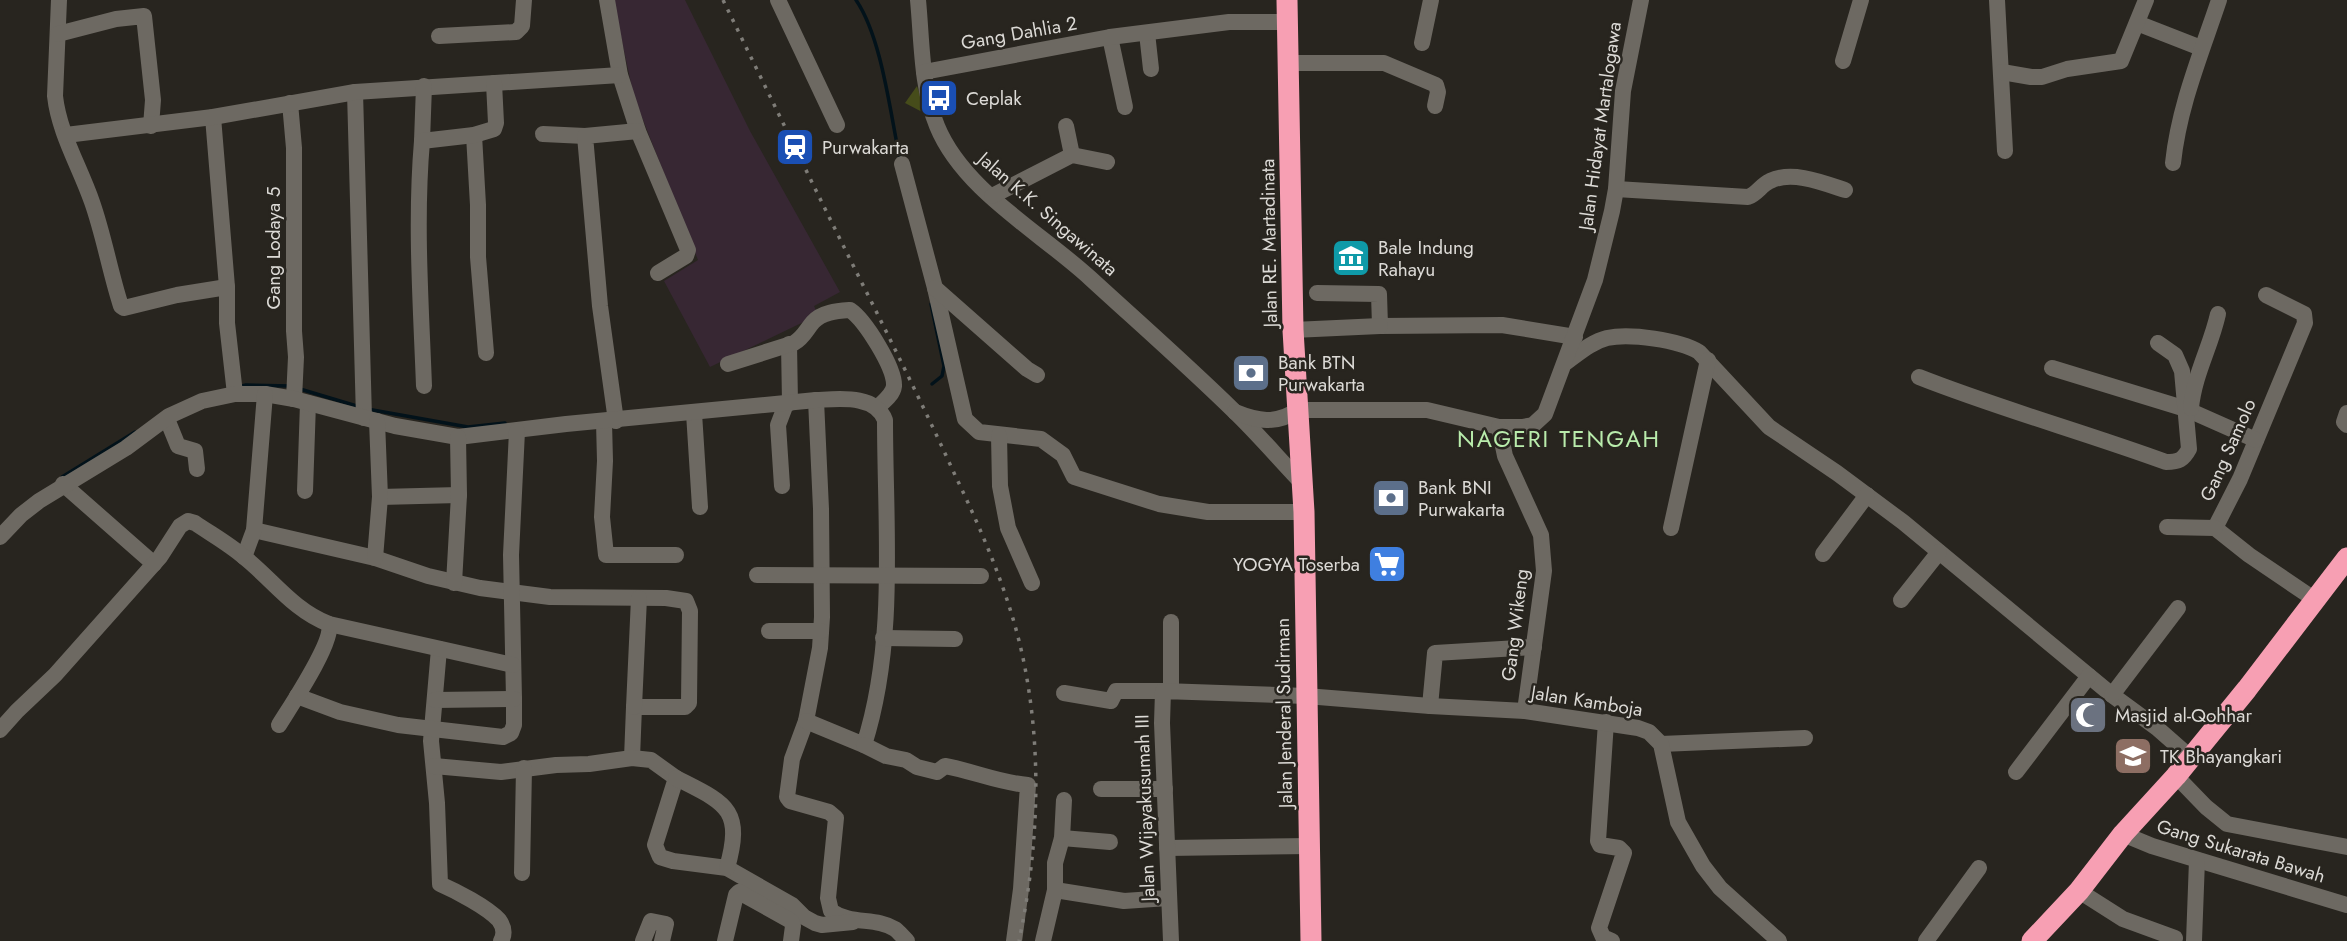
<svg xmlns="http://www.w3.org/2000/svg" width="2347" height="941" font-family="Jost,sans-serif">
	<rect width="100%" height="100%" fill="#28251f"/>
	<!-- industrial -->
	<polygon fill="#372733" points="613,0 685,0 750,131 840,292 814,306 818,315 710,367 664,281 698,260 634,97"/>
	<!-- green -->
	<polygon fill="#464c1a" points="917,86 926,114 905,103"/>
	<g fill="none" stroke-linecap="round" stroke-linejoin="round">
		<!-- stream -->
		<g stroke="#02121a" stroke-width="3.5">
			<path d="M856 0C882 38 890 113 900 159"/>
			<polyline points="931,304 944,366 942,376 932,384"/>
			<polyline points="238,387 246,385 290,386"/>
			<polyline points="300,389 360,407"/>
			<polyline points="367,409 468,427 505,423"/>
			<polyline points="62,477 135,432"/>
		</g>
		<!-- minor -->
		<g stroke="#6d6962" stroke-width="16">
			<path d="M59 0 55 96C59 133 80 167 92 202 104 236 110 272 121 306L124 308 177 295 227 287"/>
			<polyline points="607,0 620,75 638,131 688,250 686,256 658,273"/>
			<polyline points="778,0 837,125"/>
			<path d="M918 0C922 41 921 87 937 126 963 190 1040 232 1090 278 1138 322 1187 365 1234 411 1258 434 1280 460 1303 484"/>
			<polyline points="1997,0 2005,151"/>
			<polyline points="2137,23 2201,48"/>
			<polyline points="1147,33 1151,69"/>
			<polyline points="58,34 116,19 144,16 153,100 151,126"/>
			<polyline points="439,36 516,32 522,26 524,0"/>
			<polyline points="1110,37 1125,107"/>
			<polyline points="1422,43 1431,0"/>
			<polyline points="1843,61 1861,0"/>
			<polyline points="1289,63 1384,63 1436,85 1438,92 1435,106"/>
			<polyline points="924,72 1110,37 1229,22 1289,22"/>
			<polyline points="2002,72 2031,77 2042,77 2067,69 2121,61 2146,0"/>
			<polyline points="355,92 364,418"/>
			<polyline points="290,103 294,148 294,331 296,357 294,399"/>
			<polyline points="213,117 227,287 227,323 235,394"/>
			<polyline points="1066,126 1072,155"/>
			<polyline points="543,134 585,136"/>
			<polyline points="66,135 213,117 355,92 620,75"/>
			<polyline points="474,135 478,205 478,257 486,353"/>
			<polyline points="422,141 424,86"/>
			<path d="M2173 163C2179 106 2201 54 2219 0"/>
			<polyline points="902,164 935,288 965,419 979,432 1041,439 1063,455 1074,477 1159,504 1208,512 1304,512"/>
			<path d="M1616 189 1748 197C1757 194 1761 185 1770 181 1792 170 1824 183 1845 190"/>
			<polyline points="992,196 1072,155 1107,162"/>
			<polyline points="935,288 1027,369 1037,375"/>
			<polyline points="1317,293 1379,294 1380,326 1502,325 1575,337"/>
			<polyline points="2266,295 2304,314 2305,323 2240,479 2215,528 2249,555 2314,599"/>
			<polyline points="1293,330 1380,326"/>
			<polyline points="789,344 790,403"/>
			<path d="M1565 363C1578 354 1591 342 1607 338 1630 333 1679 340 1699 352L1769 427 1837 473 1903 522 2112 695 2157 728 2190 757"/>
			<path d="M728 364 794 343C804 337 806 330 813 322 822 312 837 311 850 310 865 320 895 368 894 386 893 395 883 402 877 408"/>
			<polyline points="2052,368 2186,409 2256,440"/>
			<path d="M1919 377C2000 409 2084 432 2166 462 2179 462 2183 460 2189 449L2182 371 2175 355 2158 343"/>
			<path d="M424 386C421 305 415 222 422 141L474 135 494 129 496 123 494 83"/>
			<path d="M816 400 821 509 822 617 820 648 806 721 792 759 787 797 790 801 829 812 836 818 828 898 831 911C851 925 876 917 895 929 899 932 903 937 907 941"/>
			<path d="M2191 408C2194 375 2211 346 2218 314"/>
			<path d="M1235 412C1257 421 1277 425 1297 410H1427L1499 427H1522L1533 425 1545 414 1595 280 1612 211 1616 189 1623 91 1641 0"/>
			<polyline points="694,413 700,507"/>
			<polyline points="2347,413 2344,422 2347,425"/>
			<polyline points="167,419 178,446 195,451 197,469"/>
			<polyline points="616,421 600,306 585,136 638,131"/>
			<polyline points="604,422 605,461 602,517 606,555 676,555"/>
			<polyline points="1499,427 1505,456 1541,535 1544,571 1525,711"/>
			<polyline points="999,435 1000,486 1008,528 1032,583"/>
			<polyline points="63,484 154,564"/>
			<polyline points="782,486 778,425 786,404"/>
			<polyline points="305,491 308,403"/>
			<polyline points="380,497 459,495"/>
			<polyline points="2167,527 2215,528"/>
			<polyline points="1671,528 1708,360"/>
			<polyline points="254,530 375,558 428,576 480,588 550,597 666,598 686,601 690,611 689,703 685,707 634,707 632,758"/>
			<path d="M0 537 21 515 39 501 126 448 169 416 202 401 235 394H265L294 399 395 426 458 437 566 424 816 400C839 399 875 394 885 420 885 527 897 642 864 745L806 721"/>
			<polyline points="1823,554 1867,495"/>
			<polyline points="244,557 254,530 265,394"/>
			<polyline points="375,558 380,497 377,421"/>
			<polyline points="757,575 981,576"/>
			<polyline points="454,583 459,495 458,437"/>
			<polyline points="1901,600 1939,552"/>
			<polyline points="1171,622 1171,691"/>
			<polyline points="769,631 821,631"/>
			<polyline points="883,638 955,639"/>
			<path d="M439 649 431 741 437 803 440 884C456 891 487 907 499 920 504 927 505 934 501 941"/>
			<polyline points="1064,693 1111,701 1116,691 1163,691"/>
			<polyline points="2112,695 2178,608"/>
			<polyline points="297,696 340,712 398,725 503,737 511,733 514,725 514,699 511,555 517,431"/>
			<polyline points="435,700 514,699"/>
			<polyline points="1430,706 1435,653 1534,647"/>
			<polyline points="634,707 639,598"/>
			<polyline points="1606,722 1598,841 1600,845 1619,848 1624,853 1599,928 1603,937 1612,941"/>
			<path d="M279 725C290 707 334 642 329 624"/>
			<path d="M0 730 17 711 55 675 160 557 180 526 188 521 195 523C211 534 229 544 244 557 273 580 293 610 329 624L513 665"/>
			<polyline points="1661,744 1805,738"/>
			<path d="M864 745 886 756 906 760 917 767 937 772 945 766C973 771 1000 783 1028 785L1021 889 1014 941"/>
			<polyline points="434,766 501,772 556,765 589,764 632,758 651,760 676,778 655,845 660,857 673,861 727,868 792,905 804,917 815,923 822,925 853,922"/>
			<polyline points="2016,772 2089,676"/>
			<polyline points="2176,776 2206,807 2227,824 2347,847"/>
			<path d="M676 778C725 803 744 808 727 868"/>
			<polyline points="1101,789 1165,789"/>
			<polyline points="2123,834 2152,846 2347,905"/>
			<polyline points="1062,838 1110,842"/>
			<polyline points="1167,848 1309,846"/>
			<polyline points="522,873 524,768"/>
			<polyline points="1055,890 1124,901 1168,898"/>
			<polyline points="2079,891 2123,919 2175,938"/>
			<polyline points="643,941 651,921 666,924 662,941"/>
			<polyline points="725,941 736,895 739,892 791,921 793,926 791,941"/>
			<polyline points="1043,941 1055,890 1055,863 1062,838 1064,800"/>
			<polyline points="1171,941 1162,723 1163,691 1306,696 1430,706 1525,711 1638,728 1649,732 1661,744 1678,822 1703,866 1720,888 1779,941"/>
			<polyline points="1926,941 1979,868"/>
			<polyline points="2194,941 2197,860"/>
		</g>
		<!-- highway -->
		<g stroke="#f79fb3" stroke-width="21">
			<polyline points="1287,0 1293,330 1304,512 1311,941"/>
			<polyline points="2032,941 2079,891 2123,834 2176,776 2247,689 2347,558"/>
		</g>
		<!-- rail -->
		<path stroke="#7f7d78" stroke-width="3.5" stroke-dasharray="3.5 7" stroke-linecap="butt" d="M723 0C772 100 820 200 870 299 899 357 928 416 955 475 986 540 1015 607 1027 679 1042 766 1037 855 1019 941"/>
	</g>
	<!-- icons -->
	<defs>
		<g id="bus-square" transform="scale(2.0125)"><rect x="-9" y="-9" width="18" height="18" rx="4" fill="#1a4fb4" stroke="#28251f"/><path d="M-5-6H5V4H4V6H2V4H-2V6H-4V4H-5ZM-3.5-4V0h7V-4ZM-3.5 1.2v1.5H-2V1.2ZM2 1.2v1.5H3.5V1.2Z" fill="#fff"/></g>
		<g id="station-square" transform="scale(2.0125)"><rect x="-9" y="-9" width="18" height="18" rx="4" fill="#1a4fb4" stroke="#28251f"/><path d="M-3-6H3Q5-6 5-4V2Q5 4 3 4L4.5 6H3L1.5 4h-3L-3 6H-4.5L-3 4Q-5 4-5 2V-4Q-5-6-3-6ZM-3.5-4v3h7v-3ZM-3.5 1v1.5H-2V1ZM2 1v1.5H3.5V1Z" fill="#fff"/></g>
		<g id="museum-square" transform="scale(2.0125)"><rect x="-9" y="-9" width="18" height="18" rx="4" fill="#0f9aa8" stroke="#28251f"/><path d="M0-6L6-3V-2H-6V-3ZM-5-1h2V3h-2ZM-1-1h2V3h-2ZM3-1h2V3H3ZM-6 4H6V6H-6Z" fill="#fff"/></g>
		<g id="bank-square" transform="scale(2.0125)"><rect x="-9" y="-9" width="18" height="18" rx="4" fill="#5c6f8a" stroke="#28251f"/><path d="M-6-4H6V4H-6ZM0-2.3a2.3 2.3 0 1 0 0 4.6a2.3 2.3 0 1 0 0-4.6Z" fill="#fff"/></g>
		<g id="supermarket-square" transform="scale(2.0125)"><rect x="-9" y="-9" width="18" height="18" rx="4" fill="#3f7fe0" stroke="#28251f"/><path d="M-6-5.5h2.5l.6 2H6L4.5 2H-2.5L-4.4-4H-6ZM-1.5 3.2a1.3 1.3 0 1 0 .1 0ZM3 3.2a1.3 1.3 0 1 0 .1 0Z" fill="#fff"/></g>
		<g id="mosque-square" transform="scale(2.0125)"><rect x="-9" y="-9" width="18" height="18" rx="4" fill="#6b7280" stroke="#28251f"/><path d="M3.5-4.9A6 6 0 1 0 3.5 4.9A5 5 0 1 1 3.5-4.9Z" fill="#fff"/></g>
		<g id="school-square" transform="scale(2.0125)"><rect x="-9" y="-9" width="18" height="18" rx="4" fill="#8d6e63" stroke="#28251f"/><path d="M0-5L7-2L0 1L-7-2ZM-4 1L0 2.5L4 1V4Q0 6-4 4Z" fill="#fff"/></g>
	</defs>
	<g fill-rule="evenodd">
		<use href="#bus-square" x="939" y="98"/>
		<use href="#station-square" x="795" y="147"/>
		<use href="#museum-square" x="1351" y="258"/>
		<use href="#bank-square" x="1251" y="373"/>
		<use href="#bank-square" x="1391" y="498"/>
		<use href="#supermarket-square" x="1387" y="564"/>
		<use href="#mosque-square" x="2088" y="715"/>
		<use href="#school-square" x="2133" y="756"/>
	</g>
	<g text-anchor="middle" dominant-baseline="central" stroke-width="5" stroke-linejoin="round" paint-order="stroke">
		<!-- street labels -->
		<g font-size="19" fill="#dcdad6" stroke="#28251f">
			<text transform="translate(1019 33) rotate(-10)">Gang Dahlia 2</text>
			<text transform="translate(1600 126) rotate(-82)">Jalan Hidayat Martalogawa</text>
			<text transform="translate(1048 214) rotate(41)">Jalan K.K. Singawinata</text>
			<text transform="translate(1269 243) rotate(-91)">Jalan RE. Martadinata</text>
			<text transform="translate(273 248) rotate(-90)">Gang Lodaya 5</text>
			<text transform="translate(2228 450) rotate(-66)">Gang Samolo</text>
			<text transform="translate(1515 625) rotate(-83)">Gang Wikeng</text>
			<text transform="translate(1587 701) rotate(9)">Jalan Kamboja</text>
			<text transform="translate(1284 713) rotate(-91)">Jalan Jenderal Sudirman</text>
			<text transform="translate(1145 808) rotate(-92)">Jalan Wijayakusumah III</text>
			<text transform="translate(2241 851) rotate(17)">Gang Sukarata Bawah</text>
		</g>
		<!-- poi labels -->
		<g font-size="19" fill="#dcdad6" stroke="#28251f" text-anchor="start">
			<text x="966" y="98">Ceplak</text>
			<text x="822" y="147">Purwakarta</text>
			<text x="1378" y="247">Bale Indung<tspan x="1378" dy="22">Rahayu</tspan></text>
			<text x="1278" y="362">Bank BTN<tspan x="1278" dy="22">Purwakarta</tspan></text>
			<text x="1418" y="487">Bank BNI<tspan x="1418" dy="22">Purwakarta</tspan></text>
			<text x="1360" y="564" text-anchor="end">YOGYA Toserba</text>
			<text x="2115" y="715">Masjid al-Qohhar</text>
			<text x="2160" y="756">TK Bhayangkari</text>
		</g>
		<!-- quarter labels -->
		<g font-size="23" letter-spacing="2" fill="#b9ecac" stroke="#28251f">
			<text x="1559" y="439">NAGERI TENGAH</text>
		</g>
	</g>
</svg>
